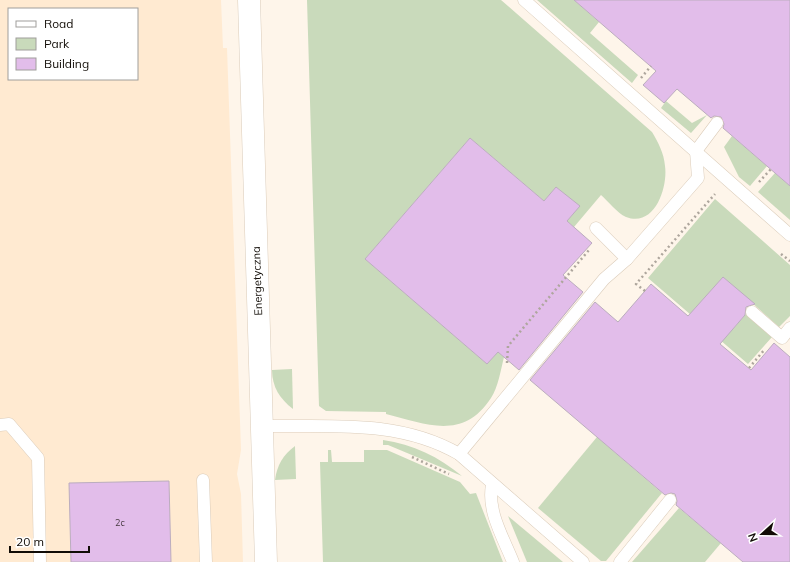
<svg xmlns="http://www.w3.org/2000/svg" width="790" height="562" font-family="Mulish,sans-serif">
	<rect width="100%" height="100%" fill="#fef5ea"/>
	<!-- built -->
	<path fill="#ffead1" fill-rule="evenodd" d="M0 0H221L223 48H227L241 450 237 474 241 494 243 562H0ZM9 9H137V79H9Z"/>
	<!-- green -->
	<g fill="#c9dabb">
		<path d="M307 0H501L652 132C658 142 664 153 665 166 668 187 655 228 626 217 617 213 608 201 601 195L574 227 567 221 579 206 556 187 544 201 470 138 365 259 487 364 498 352 504 357C501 369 498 388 491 398 463 441 426 424 386 414V412L326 411 319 406Z"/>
		<polygon points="537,0 574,0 599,22 590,33 638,75 632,83"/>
		<polygon points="666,101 692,123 707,115 691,133 661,108"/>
		<polygon points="732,136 767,166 750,186 739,177 724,147"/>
		<polygon points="775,173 790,186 790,220 758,192"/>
		<polygon points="715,199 790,265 790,316 779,327 723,277 701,302 733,329 746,314 772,337 748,364 648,278"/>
		<path d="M292 369 293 409C280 399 272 387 272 370Z"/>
		<polygon points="597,437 662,493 606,561 601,561 538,508"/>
		<path d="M383 440C413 444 439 457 462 476L388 445H383Z"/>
		<path d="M295 446 296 479 275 480C277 465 283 455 295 446Z"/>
		<polygon points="328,450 331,450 332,462 364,462 364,450 387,450 460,482 470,494 476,493 503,562 323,562 320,462 328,462"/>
		<polygon points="679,508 721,543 705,562 632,562"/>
		<polygon points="508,516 563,562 527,562"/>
	</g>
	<!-- building -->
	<g fill="#e2bdea" stroke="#bbadbe">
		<polygon points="574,0 790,0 790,186 723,128 724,124 721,117 714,116 711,118 677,89 664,103 643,85 656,71"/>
		<polygon points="470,138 544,201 556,187 580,206 567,221 592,243 563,275 583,292 519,370 498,352 487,364 365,259"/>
		<polygon points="723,277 755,304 746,307 745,315 720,344 751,370 774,343 790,357 790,562 743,562 676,505 677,501 675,494 671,493 665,495 530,380 595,302 618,322 651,284 688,316"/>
		<polygon points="169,481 171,562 71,562 69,483"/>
	</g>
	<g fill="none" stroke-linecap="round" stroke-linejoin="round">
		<!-- service casing -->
		<g stroke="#dbccba" stroke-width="13">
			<g id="service">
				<polyline points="524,0 790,235"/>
				<polyline points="596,228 627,259"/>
				<polyline points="752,312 782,338 790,328"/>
				<polyline points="0,425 9,424 38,458 40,562"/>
				<path d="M262 426C329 427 399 419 459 454L583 562"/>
				<polyline points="459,454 604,279 627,259 698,178 696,151 717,123"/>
				<polyline points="203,480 206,562"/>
				<path d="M492 485C487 511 503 537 513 562"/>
				<polyline points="620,562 670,500"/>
			</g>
		</g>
		<!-- minor casing -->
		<g stroke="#dbccba" stroke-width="23">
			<polyline id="minor" points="249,0 266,562"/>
		</g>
		<!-- path -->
		<g stroke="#aea69d" stroke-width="2.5" stroke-dasharray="2 3" stroke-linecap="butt">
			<polyline points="641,78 651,66"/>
			<polyline points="759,182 771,169"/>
			<polyline points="781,254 790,261"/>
			<polyline points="645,291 636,284 715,194"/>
			<polyline points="507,363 508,346 589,250"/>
			<polyline points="749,368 765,349"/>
			<polyline points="412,457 449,474"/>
		</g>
		<!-- service -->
		<use href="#service" stroke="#fff" stroke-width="12"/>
		<!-- minor -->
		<use href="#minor" stroke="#fff" stroke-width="22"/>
	</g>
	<g text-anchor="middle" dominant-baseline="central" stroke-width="3" stroke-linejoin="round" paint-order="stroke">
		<!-- number labels -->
		<g font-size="9" fill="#45383f">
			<text x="120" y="522">2c</text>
		</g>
		<!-- street labels -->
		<g font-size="11" fill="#110c06" stroke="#fff">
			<text transform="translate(257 281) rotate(-92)">Energetyczna</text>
		</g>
	</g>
	<!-- legend -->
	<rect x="8" y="8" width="130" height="72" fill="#ffffff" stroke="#a09e9b"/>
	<rect x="16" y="21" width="20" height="6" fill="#ffffff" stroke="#a09e9b"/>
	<text x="44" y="28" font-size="12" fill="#110c06">Road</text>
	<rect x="16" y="38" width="20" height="12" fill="#c9dabb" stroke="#a09e9b"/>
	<text x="44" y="48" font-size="12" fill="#110c06">Park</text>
	<rect x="16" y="58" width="20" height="12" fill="#e2bdea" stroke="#a09e9b"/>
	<text x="44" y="68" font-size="12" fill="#110c06">Building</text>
	<!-- north arrow -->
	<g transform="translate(762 534) rotate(249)" stroke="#ffffff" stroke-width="3" paint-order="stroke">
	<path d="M0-3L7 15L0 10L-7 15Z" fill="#110c06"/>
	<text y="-6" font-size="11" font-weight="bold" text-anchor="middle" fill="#110c06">N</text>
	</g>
	<!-- scale -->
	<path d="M10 546v6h79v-6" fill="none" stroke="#110c06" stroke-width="2"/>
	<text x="16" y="546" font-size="12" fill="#110c06" stroke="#ffffff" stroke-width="3" paint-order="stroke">20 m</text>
</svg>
